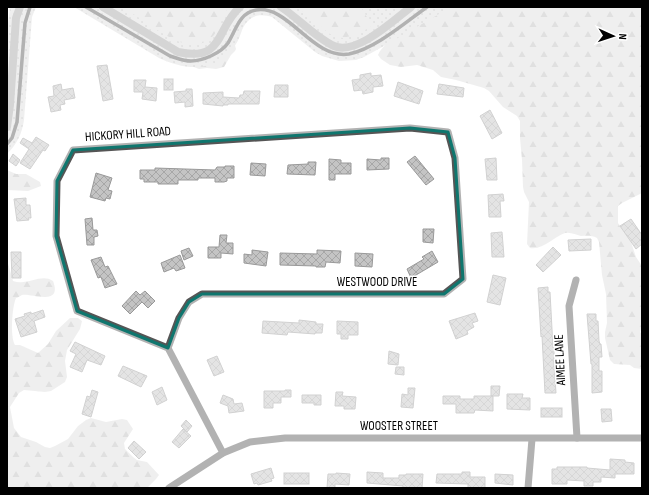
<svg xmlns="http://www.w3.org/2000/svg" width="649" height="495" font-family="'Sofia Sans Condensed',sans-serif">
	<defs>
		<pattern id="forest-firs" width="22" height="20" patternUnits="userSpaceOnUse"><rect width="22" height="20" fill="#dcdcdc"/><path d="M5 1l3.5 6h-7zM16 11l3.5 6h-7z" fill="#bbb"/></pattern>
		<pattern id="park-dots" width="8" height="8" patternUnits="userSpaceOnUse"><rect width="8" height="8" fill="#dcdcdc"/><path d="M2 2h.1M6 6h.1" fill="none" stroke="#bbb" stroke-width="1.8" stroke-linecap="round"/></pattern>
		<pattern id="building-cross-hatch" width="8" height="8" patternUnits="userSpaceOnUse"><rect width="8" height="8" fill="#c4c4c4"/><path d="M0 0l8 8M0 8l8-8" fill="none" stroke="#a7a7a7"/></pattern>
	</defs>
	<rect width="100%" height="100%" fill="#fff"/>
	<!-- forest -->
	<g fill="url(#forest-firs)">
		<polygon points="108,7 238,7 233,38 236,49 235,51 231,55 224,67 216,69 207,68 199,69 186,64"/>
		<polygon points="285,7 395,7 380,27 341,44"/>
		<path d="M446 7H642V193L622 203 618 206V223L631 242 636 257 642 266V325L640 332 642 335V369L634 368 630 365 614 364 610 360 605 338V332L607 323 606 294 602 275 599 242 597 238C591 235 587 236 581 236 576 235 571 232 565 233 553 237 544 250 530 248L527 244 529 202 524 192 523 187 522 160 520 138V121L517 116 503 107 489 91 484 88 456 80 441 77 433 70 417 65 401 67 390 65 381 59 378 55C386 36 429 19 446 7Z"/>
		<polygon points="7,170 16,174 26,174 40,182 41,186 28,191 7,190"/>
		<path d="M7 260 13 281C28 286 41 273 53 281 63 307 30 293 22 295 20 296 17 298 16 298 12 307 10 337 15 345H20L38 353 48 344 56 331 70 318H78L82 321 80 329 67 350 65 361 67 377 65 382 51 391 45 392 24 390 19 393 10 407 14 428 21 437 36 442 45 447 50 448 55 446 68 439 78 426 86 420 91 418 106 422 122 419 127 420 133 429 124 443 125 449 133 457 137 460 147 462 159 475 156 479 147 488 7 487Z"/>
	</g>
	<!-- park -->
	<g fill="url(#park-dots)">
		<path d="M10 7H36L32 17 24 120C22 134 17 144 7 154V32Z"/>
		<path d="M74 7C84 7 114 5 120 7 145 16 184 61 211 38 220 31 221 17 229 7H297L330 34 342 38 356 35 372 26 361 7H444L446 10 384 46 364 57 356 60 339 61 322 56 315 52 272 17C263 14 254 14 247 22 241 28 241 37 236 44 218 73 186 71 159 58Z"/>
	</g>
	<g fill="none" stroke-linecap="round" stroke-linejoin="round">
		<!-- canal -->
		<g stroke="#a3a3a3" stroke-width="8">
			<path d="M103 7 178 52C225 62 215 29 240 7"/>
			<path d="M281 7C298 18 316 38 334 46 356 56 394 20 411 7"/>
			<polyline points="7,127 10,105 16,18 20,7"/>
		</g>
	</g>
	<!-- building -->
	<g fill="url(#building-cross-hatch)" stroke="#999">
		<polygon points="107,65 113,99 103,101 97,66"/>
		<polygon points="371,73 371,76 381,75 383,86 373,87 373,92 363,94 362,90 354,91 352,80 360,79 360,75"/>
		<rect x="164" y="79" width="9" height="11"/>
		<polygon points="134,80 146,80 145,87 157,88 156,101 142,99 143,92 134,92"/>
		<polygon points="398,82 423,91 419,104 394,96"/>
		<polygon points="61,84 62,90 73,88 75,98 64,100 65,104 60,105 61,110 51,112 48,97 54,96 53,86"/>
		<polygon points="439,84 464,88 463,97 437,94"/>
		<polygon points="275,85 288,85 288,97 274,97"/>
		<polygon points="186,89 192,89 193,106 185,107 185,102 175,103 174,92 186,91"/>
		<polygon points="244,91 260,91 259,104 228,104 228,105 223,105 223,106 203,104 203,93 223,92 223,97 239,98 240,95 243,95"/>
		<polygon points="490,110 502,133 492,139 480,116"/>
		<polygon points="36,137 49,145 45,151 43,150 30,169 20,163 29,149 20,143 23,138 32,143"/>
		<polygon points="13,154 20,160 16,166 9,161"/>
		<polygon points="415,156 434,179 426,185 407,162"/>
		<polygon points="381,158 389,158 389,169 367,170 367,159 381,160"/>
		<polygon points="496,158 497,180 487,180 485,159"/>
		<polygon points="329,159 341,160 341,163 351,163 351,174 335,174 335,180 329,180"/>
		<polygon points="308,162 316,162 315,175 287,174 288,165 308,164"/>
		<polygon points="251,163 266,164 265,176 250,175"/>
		<polygon points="225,166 234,166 234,178 227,178 227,181 224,182 215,182 215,178 198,178 198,180 178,180 178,184 158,184 158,182 144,182 144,179 140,179 140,170 155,170 155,168 215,170 217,167 225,167"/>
		<polygon points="96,173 112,178 108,190 112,191 110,199 106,198 105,201 90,197"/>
		<polygon points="503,194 504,201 500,201 501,217 489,217 488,195"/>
		<polygon points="26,198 26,205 30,205 31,218 28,218 29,220 17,221 14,199"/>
		<polygon points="92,218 93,230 97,230 98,236 94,237 94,245 87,245 85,219"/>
		<polygon points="631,219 642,235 642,244 636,249 620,226"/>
		<polygon points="423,229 434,229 433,243 423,242"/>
		<polygon points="502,232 504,257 492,257 491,233"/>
		<polygon points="220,235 227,235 226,243 233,243 233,254 221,253 221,258 208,258 208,247 219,247"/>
		<polygon points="591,239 591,250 569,251 568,240"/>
		<polygon points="553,247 561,255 543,272 536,265"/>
		<polygon points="189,248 193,256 184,260 181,251"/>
		<polygon points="252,250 268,252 266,266 244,263 244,254 252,255"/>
		<polygon points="317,250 341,251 340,263 326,262 325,267 316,267 316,266 280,265 280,253 317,254"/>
		<polygon points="432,251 438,262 411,278 407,269 424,259 422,257"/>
		<polygon points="11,252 21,252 21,278 12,278"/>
		<polygon points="355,253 373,254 372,267 355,266"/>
		<polygon points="180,255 185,268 176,271 174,268 164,272 161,263"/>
		<polygon points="101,257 105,267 108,266 117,284 105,288 101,277 98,278 91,260"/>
		<polygon points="493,275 506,278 500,305 487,302"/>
		<polygon points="548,287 548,292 550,292 553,348 554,348 554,365 556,393 545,393 542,336 541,337 538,288"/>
		<polygon points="136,291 140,295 145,291 155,301 148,308 142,302 130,314 122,306"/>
		<polygon points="43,310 45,317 34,321 37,332 21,337 15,319 25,316 24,314 31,312 31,314"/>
		<polygon points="475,313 478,321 472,323 474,327 467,331 468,334 456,339 449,321"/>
		<polygon points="587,314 596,314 596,321 598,321 599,341 600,344 601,344 602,357 599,357 599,371 602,371 602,392 592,393 592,364 591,364"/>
		<polygon points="299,320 316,322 316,324 323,324 322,333 315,333 315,334 288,332 287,335 262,333 263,321 299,323"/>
		<polygon points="337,321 358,322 358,335 348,335 348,339 341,339 341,334 337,334"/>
		<polygon points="75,342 105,356 101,365 87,360 82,372 70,367 76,354 70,351"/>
		<polygon points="389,351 399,354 398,365 388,364"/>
		<polygon points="217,356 224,372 214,376 207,360"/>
		<polygon points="123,366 147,376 141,387 118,376"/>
		<polygon points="396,367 404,367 404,375 395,374"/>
		<polygon points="491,386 500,386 499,396 491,396"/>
		<polygon points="162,387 167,400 157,405 152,392"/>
		<polygon points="408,388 415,388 413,408 401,407 402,394 408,395"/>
		<polygon points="92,390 98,392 91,417 82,414 87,396 90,397"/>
		<polygon points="285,390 291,390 291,397 281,397 281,403 273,403 273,408 264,408 264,391 285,391"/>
		<polygon points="336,392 343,392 342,396 356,397 355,409 344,409 344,406 335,406"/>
		<polygon points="507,394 523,394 522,398 530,398 530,410 507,409"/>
		<polygon points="223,395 233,399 234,404 242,403 244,411 229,413 228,406 220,403"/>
		<polygon points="302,395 321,395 321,405 314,405 314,403 302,403"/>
		<polygon points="443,396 460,396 460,399 474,399 474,396 493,396 493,411 475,410 474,413 456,413 456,404 443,404"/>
		<rect x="541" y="408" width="21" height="9"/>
		<polygon points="601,409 611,409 612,421 602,422"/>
		<polygon points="186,420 192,426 187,432 181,426"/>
		<polygon points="183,429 191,436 179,448 172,442"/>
		<polygon points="134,441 146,452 139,459 128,448"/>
		<polygon points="610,459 625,460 625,462 634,463 634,474 615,474 615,478 601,477 601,482 593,482 593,486 584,486 584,481 567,480 567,484 552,484 552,469 557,469 557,467 587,467 587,468 610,470"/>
		<polygon points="271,468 274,478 271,479 272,481 258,485 257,483 254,484 251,474"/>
		<polygon points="367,472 383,473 383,478 399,478 399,475 406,475 406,474 423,474 422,488 403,488 403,486 367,483"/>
		<polygon points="462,472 470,472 470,477 485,477 485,488 468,488 468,484 436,483 437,474 462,474"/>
		<rect x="284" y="473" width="25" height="11"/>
		<polygon points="336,473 350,474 349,485 335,484 335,488 327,488 328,474 336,474"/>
		<polygon points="495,474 513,475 513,485 495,483"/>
	</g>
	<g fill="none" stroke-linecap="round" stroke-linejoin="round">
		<!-- service -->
		<g stroke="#555" stroke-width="3.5">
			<path d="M86 7 170 56C177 58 183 61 191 61 203 61 221 53 228 43 236 30 239 13 256 10 288 4 313 60 349 54 375 49 406 22 427 7"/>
			<polyline points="7,144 12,138 17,122 25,23 30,7"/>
		</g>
		<!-- minor -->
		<g stroke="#555" stroke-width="7">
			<polyline points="576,280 569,306 577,438"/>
			<polyline points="168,348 179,318 189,302 202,294 444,294 463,279 455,158 448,132 410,128 73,150 57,181 56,236 77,311 168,348 223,453"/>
			<polyline points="169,488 223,453 250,442 285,438 642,438"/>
			<polyline points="528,488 532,439"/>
		</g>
	</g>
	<!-- marked area -->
	<path d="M0 0H649V495H0ZM410 128 448 132 455 158 463 279 444 294H202L189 302 179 318 168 348 77 311 56 236 57 181 73 150Z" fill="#fff" fill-opacity=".55" fill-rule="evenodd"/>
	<path fill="none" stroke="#0f766e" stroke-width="3" stroke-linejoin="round" d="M410 128 448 132 455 158 463 279 444 294H202L189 302 179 318 168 348 77 311 56 236 57 181 73 150Z"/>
	<g text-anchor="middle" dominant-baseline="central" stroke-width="3" stroke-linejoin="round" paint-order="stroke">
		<!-- street labels -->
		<g font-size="13" fill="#000" stroke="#fff">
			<text transform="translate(128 134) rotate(-4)">HICKORY HILL ROAD</text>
			<text x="377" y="282">WESTWOOD DRIVE</text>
			<text transform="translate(560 360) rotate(-93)">AIMEE LANE</text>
			<text x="399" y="426">WOOSTER STREET</text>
		</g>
	</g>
	<!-- border -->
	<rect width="649" height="495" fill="none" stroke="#000000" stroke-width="16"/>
	<!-- north arrow -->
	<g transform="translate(613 36) rotate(93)" stroke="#ffffff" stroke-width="3" paint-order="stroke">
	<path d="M0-3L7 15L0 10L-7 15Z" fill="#000000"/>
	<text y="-6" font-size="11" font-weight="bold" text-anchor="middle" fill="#000000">N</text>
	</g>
</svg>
